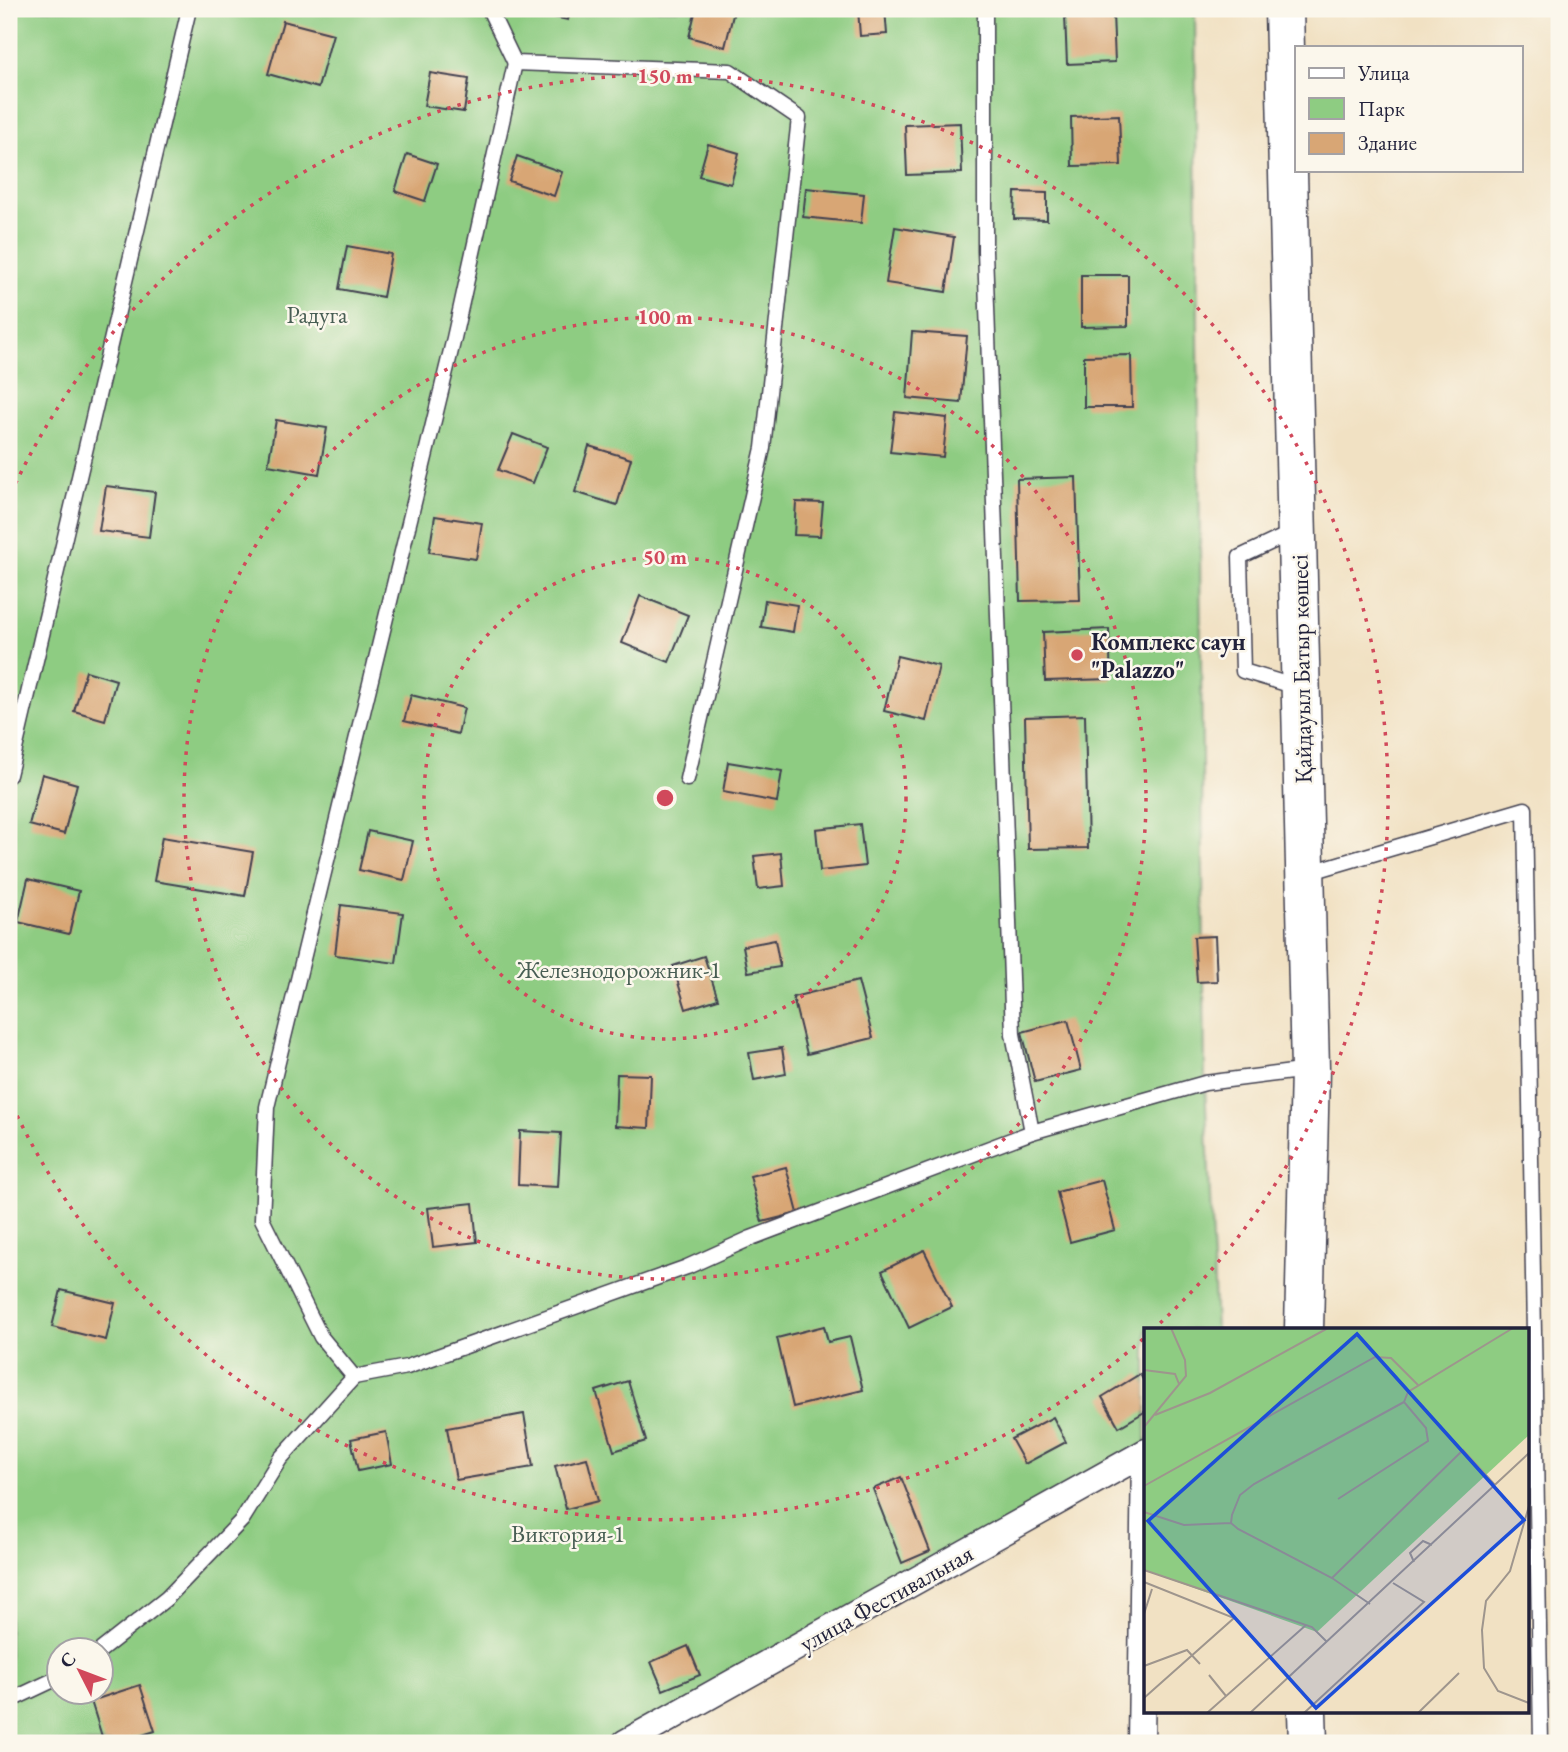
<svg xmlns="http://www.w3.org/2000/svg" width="1568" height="1752" font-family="'EB Garamond',serif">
	<rect width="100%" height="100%" fill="#fbf7ec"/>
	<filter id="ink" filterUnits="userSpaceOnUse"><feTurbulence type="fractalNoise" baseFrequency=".0143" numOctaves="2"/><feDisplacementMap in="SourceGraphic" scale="14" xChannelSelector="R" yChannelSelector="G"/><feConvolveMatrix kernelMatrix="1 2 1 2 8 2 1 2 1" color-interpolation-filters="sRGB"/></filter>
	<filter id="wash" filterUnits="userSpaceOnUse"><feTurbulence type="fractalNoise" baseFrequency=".00686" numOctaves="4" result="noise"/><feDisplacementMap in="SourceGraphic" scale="28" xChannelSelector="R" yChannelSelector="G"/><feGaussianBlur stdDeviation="1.57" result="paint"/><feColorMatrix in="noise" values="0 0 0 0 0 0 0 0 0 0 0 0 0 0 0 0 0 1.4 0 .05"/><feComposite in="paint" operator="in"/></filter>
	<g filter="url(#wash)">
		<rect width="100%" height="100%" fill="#f1e1c3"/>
		<!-- green -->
		<path fill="#8ecc82" stroke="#58775e" stroke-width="2" fill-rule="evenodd" d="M9 9H1195L1205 1083 1216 1330H1146V1452L623 1743H9ZM60 1650H102V1692H60Z"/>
		<g id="blocks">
			<!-- building -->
			<g fill="#d8a675">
				<polygon points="516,9 571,9 568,20"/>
				<polygon points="696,9 723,9 734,11 725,47 689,37"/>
				<polygon points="858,9 885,9 887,34 860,36"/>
				<polygon points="1113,13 1115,62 1067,64 1065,15"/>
				<polygon points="283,21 333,34 318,88 268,74"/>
				<polygon points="430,73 469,79 464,112 424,106"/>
				<polygon points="1119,115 1121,165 1072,166 1071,117"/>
				<polygon points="960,123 962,173 907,175 905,125"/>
				<polygon points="708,144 739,153 731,184 699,176"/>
				<polygon points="407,154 437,164 425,201 395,191"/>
				<polygon points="517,156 562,172 554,196 509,181"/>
				<polygon points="806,188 864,194 861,223 803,217"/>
				<polygon points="1015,192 1047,193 1047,220 1014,219"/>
				<polygon points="895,227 954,237 946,292 886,283"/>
				<polygon points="347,246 391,254 383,297 339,289"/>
				<polygon points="1081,275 1128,275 1128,326 1081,327"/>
				<polygon points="912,332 967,336 961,403 907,398"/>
				<polygon points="1131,355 1132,407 1084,407 1084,356"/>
				<polygon points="895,412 947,418 943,457 890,452"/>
				<polygon points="276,420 327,428 319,474 268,465"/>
				<polygon points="513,434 547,447 533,483 498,470"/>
				<polygon points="589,446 631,459 617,505 575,492"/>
				<polygon points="1076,477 1080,600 1020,601 1017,479"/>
				<polygon points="106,486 155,492 149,537 99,531"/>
				<polygon points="796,502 823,503 820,536 794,535"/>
				<polygon points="435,516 482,523 476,559 429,552"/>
				<polygon points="640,596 688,615 669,662 622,643"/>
				<polygon points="765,600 797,605 793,632 761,627"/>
				<polygon points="1109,629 1111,679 1045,681 1043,632"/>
				<polygon points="897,656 939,666 926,721 884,711"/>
				<polygon points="86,671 116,680 105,720 74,711"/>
				<polygon points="411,695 464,708 458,734 404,721"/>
				<polygon points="1085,715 1088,848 1028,849 1025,717"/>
				<polygon points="728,762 782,771 777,802 723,792"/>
				<polygon points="42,774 77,784 64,834 29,825"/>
				<polygon points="860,824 865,866 820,871 816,829"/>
				<polygon points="368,831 413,841 404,880 359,870"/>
				<polygon points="162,837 253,852 245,896 154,881"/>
				<polygon points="781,853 784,886 758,889 754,856"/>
				<polygon points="28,879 79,891 69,934 18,922"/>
				<polygon points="341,905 403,913 396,963 335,955"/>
				<polygon points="1215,936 1217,981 1197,982 1194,937"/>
				<polygon points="775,940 780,967 748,972 743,946"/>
				<polygon points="704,956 718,999 686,1009 673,966"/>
				<polygon points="858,981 873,1038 807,1054 793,997"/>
				<polygon points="1068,1020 1081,1070 1035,1082 1022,1032"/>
				<polygon points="782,1048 786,1074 754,1080 749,1053"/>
				<polygon points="617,1074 651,1075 649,1128 615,1126"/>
				<polygon points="520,1131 561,1133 558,1187 518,1185"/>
				<polygon points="786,1167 798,1213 762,1222 750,1176"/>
				<polygon points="1102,1180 1115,1230 1070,1242 1057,1192"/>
				<polygon points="473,1203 477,1242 433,1247 428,1208"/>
				<polygon points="924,1250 952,1307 909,1328 882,1271"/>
				<polygon points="61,1290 115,1303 106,1340 52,1327"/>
				<polygon points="824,1326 828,1342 850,1337 863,1390 793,1407 777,1338"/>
				<polygon points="1140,1374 1146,1385 1146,1411 1119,1427 1102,1397"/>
				<polygon points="628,1381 646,1441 614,1451 596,1391"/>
				<polygon points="524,1414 533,1467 456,1480 447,1428"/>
				<polygon points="1053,1417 1066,1442 1025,1464 1011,1439"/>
				<polygon points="386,1432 392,1464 358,1471 351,1439"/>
				<polygon points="587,1458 598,1501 566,1509 555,1466"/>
				<polygon points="901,1477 930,1551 902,1563 873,1489"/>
				<polygon points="688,1646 700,1675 663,1690 651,1662"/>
				<polygon points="140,1685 155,1731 117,1743 104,1743 91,1701"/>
			</g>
		</g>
	</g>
	<g filter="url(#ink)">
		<use href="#blocks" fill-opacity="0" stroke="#413f4f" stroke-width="2"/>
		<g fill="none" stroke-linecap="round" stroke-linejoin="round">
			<!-- lane casing -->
			<g stroke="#413f4f" stroke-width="17">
				<g id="lane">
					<polyline points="489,9 515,63 730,71 799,118 763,448 687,779"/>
					<polyline points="985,9 985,251 1013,1034 1032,1132"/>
					<polyline points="515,63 454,338 267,1107 262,1219 321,1337 354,1377 407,1367 687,1267 751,1238 1032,1132 1205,1083 1308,1070"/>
					<polyline points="1293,532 1240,557 1243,671 1300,688"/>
					<polyline points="9,775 189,9"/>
					<polyline points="1308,873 1525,809 1541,1743"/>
					<polyline points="101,1650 167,1598 242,1520 280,1459 354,1377"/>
					<polyline points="9,1701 60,1677"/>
				</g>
			</g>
			<!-- street casing -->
			<g stroke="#413f4f" stroke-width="29">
				<g id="street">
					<polyline points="625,1743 1146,1452"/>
					<polyline points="1141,1743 1145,1453"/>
				</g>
			</g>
			<!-- secondary casing -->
			<g stroke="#413f4f" stroke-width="41">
				<g id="secondary">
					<polyline points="1284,9 1310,1069 1304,1330"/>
					<polyline points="1307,1712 1308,1743"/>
				</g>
			</g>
			<!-- lane -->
			<use href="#lane" stroke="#fff" stroke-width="14"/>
			<!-- street -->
			<use href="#street" stroke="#fff" stroke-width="26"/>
			<!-- secondary -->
			<use href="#secondary" stroke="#fff" stroke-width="38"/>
		</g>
	</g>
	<!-- distance rings -->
	<g fill="none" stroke="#d1495b" stroke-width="3.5" stroke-dasharray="3.5 7">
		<circle cx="665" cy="798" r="241"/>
		<circle cx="665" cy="798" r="481"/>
		<path d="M1143 1339A722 722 0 0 1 11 1103M11 493A722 722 0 1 1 1157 1326"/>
	</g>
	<!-- markers -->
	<circle fill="#d1495b" stroke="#fbf7ec" stroke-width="2.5" cx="1077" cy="655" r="7"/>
	<g text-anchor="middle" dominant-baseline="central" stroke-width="5" stroke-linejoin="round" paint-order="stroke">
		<!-- park labels -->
		<g font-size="24" fill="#485e54" stroke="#fbf7ec">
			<text x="317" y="314">Радуга</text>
			<text x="619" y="969">Железнодорожник-1</text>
			<text x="568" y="1533">Виктория-1</text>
		</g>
		<!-- poi labels -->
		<g font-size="24" font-weight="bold" fill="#22223b" stroke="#fbf7ec" text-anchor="start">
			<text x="1091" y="641">Комплекс саун<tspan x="1091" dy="28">"Palazzo"</tspan></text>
		</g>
		<!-- street labels -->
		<g font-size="24" fill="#22223b" stroke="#fbf7ec">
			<text transform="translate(1301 669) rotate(-91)">Қайдауыл Батыр көшесі</text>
			<text transform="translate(886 1598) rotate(-29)">улица Фестивальная</text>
		</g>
	</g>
	<!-- overview -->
	<g transform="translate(1144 1328)">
		<rect width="385" height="385" fill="#f1e1c3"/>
		<path d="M0 0H385V107L173 304 0 242Z" fill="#8ecc82"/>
		<path fill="none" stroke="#9e958d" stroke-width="2" d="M0 42 31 46 35 56M11 87 66 65 184 0M0 99 42 48 41 32 27 0M0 158 231 29 247 30 274 57M194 171 284 113 282 100 260 74 264 64 369 0M385 178 366 243 342 273 338 302 340 340 354 363 385 375M0 184 40 197 87 195M270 234 266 225 279 213 288 217M0 242 168 299 182 313M188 250 319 122 351 157M0 254 90 290 0 370M226 276 188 250 94 201 87 195 88 187 96 167 110 156 260 74M0 286 8 261M0 338 43 322 56 336M65 347 82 368M63 385 162 297M106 385 385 125M160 385 280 274 249 255M274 385 315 345"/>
		<path fill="#1d4ed8" fill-opacity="0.15" stroke="#1d4ed8" stroke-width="3.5" d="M213 6 380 192 172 380 4 193Z"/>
		<rect width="385" height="385" fill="none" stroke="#22223b" stroke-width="3.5"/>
	</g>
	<circle cx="665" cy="798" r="10" fill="#d1495b" stroke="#fbf7ec" stroke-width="3.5"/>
	<g font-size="21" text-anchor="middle" font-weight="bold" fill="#d1495b" stroke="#fbf7ec" stroke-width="5" stroke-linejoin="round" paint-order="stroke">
		<text x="665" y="83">150 m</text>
		<text x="665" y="324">100 m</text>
		<text x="665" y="564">50 m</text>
	</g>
	<!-- margin -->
	<rect width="1568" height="1752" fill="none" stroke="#fbf7ec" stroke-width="35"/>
	<!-- legend -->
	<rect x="1295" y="46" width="228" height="126" fill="#fbf7ec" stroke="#a4a2a5" stroke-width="2"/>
	<rect x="1309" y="68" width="35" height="10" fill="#ffffff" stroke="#a4a2a5" stroke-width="2"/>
	<text x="1358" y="80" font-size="21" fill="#22223b">Улица</text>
	<rect x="1309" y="98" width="35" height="21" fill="#8ecc82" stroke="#a4a2a5" stroke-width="2"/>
	<text x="1358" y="116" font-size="21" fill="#22223b">Парк</text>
	<rect x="1309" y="133" width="35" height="21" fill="#d8a675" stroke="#a4a2a5" stroke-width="2"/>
	<text x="1358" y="150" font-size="21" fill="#22223b">Здание</text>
	<!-- north arrow -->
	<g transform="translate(80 1671) rotate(312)"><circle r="33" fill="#fbf7ec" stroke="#a4a2a5" stroke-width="2"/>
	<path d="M0-5L12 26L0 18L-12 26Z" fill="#d1495b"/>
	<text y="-10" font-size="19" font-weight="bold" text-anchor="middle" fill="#22223b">С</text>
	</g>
</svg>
